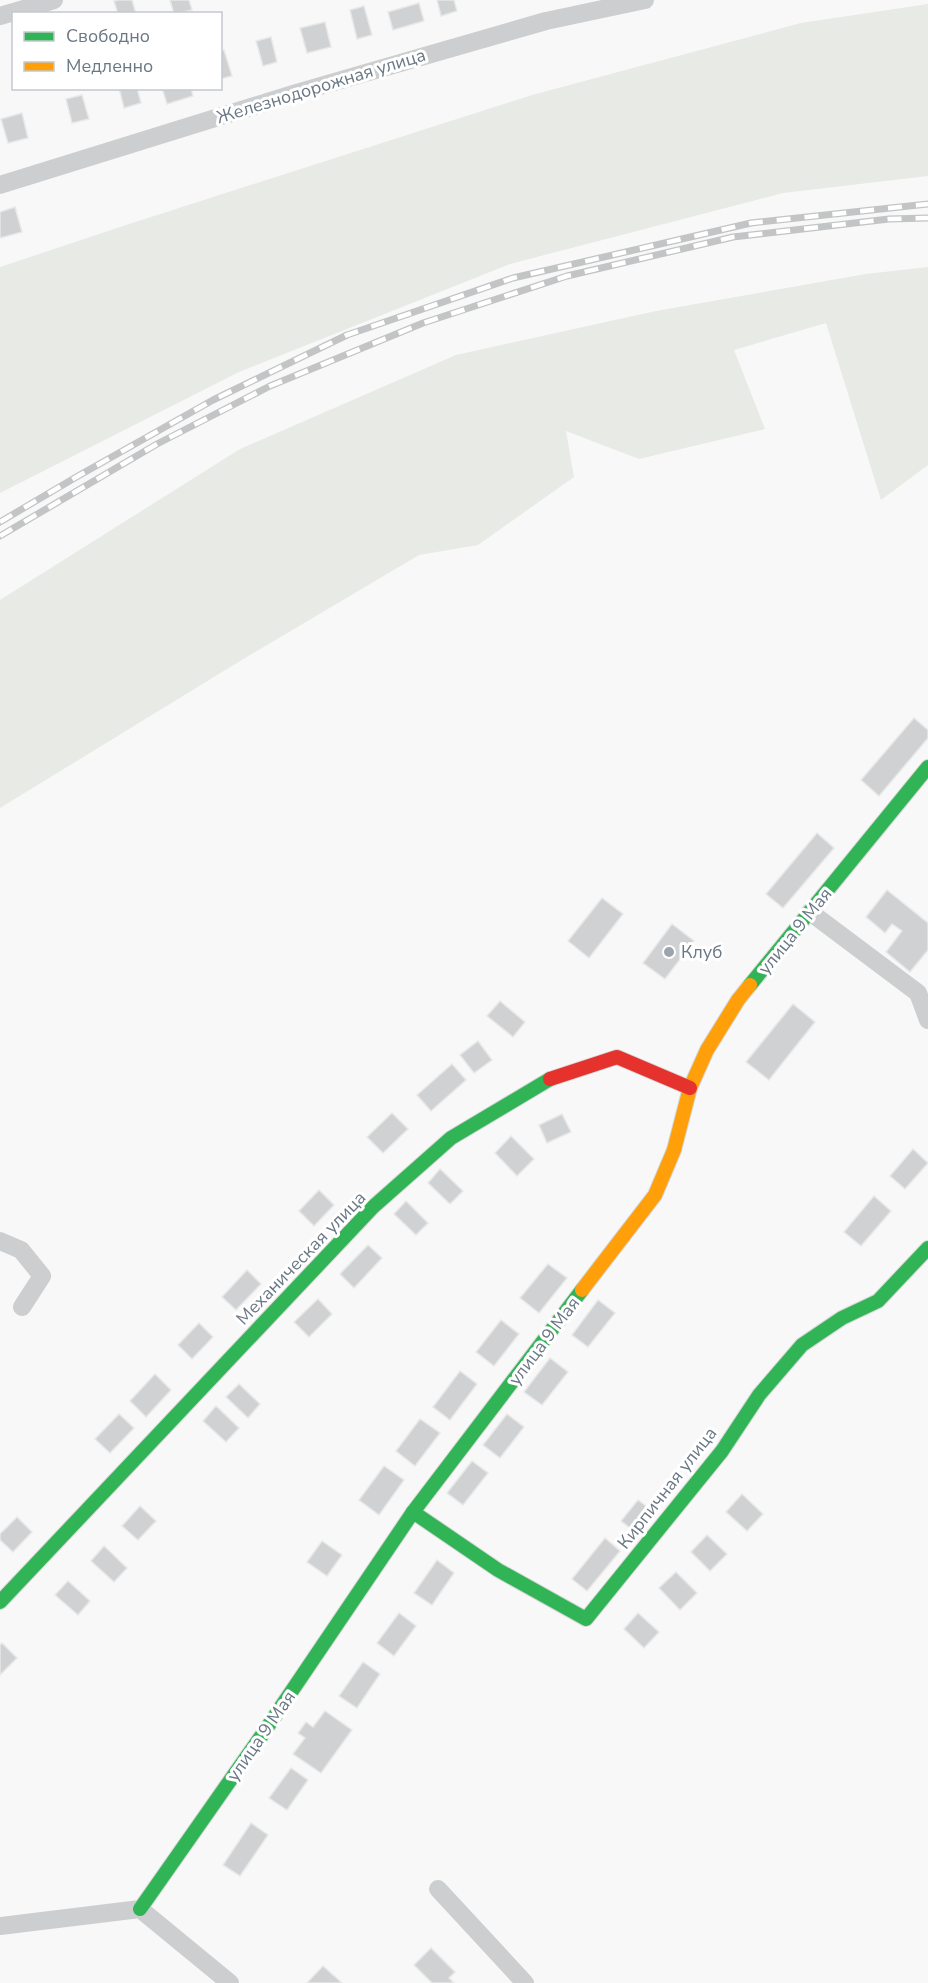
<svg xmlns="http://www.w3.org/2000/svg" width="928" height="1983" font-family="'Nunito Sans',sans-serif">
	<rect width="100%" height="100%" fill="#f8f8f8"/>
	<!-- green -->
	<g fill="#e8eae6">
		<polygon points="928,4 928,176 783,193 510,264 239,372 0,493 0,267 126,225 532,95 801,23"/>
		<polygon points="928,267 928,465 881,500 826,323 734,350 765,429 639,459 566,431 574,477 478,545 419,555 245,658 0,808 0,600 240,449 456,355 656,311 866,274"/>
	</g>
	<!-- building -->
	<g fill="#cfd1d2" stroke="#e8e8e8" stroke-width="1.5">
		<polygon points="119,0 132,0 136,14 118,14 114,1"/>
		<polygon points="170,0 189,0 192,10 174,14"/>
		<polygon points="437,0 454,0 457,11 441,16"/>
		<polygon points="419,3 424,21 393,30 388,12"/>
		<polygon points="364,6 372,35 357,39 350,10"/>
		<polygon points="325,22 331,47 307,53 300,28"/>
		<polygon points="271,37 277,62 263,66 256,41"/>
		<polygon points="224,50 232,76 220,79 220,51"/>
		<polygon points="119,88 137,88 141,103 124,108"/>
		<polygon points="162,88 191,88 193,96 167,104"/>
		<polygon points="82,95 89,119 72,123 66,99"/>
		<polygon points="22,113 28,138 8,143 1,119"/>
		<polygon points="15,207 22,232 0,238 0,212"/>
		<polygon points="914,718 928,730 928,738 879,796 861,780"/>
		<polygon points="817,833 834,848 783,908 766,894"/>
		<polygon points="887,890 928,923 928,950 910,972 886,952 902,931 892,924 885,933 866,917"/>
		<polygon points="602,898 623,914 589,958 568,941"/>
		<polygon points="672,924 694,941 665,979 643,963"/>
		<polygon points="500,1001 525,1022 513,1037 487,1016"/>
		<polygon points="793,1004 815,1022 769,1080 746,1062"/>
		<polygon points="478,1041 492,1060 474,1073 460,1055"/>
		<polygon points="452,1064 466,1080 431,1111 417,1095"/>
		<polygon points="392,1113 408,1129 383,1153 367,1137"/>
		<polygon points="562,1114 571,1132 547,1143 539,1125"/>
		<polygon points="511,1136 534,1159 517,1176 495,1153"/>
		<polygon points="913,1149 928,1163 905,1189 890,1176"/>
		<polygon points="440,1169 463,1191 450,1204 428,1183"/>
		<polygon points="319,1190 334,1205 314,1226 299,1211"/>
		<polygon points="874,1196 891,1211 861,1246 844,1232"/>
		<polygon points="406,1201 428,1223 416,1235 394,1214"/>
		<polygon points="368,1245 382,1258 354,1288 340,1274"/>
		<polygon points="548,1264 567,1278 539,1313 520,1298"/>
		<polygon points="247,1270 261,1284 236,1310 222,1297"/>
		<polygon points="318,1299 332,1314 309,1337 294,1322"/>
		<polygon points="598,1300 615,1313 588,1347 572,1335"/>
		<polygon points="501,1320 519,1334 494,1366 476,1352"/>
		<polygon points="199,1323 213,1337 192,1359 178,1345"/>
		<polygon points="550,1358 568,1372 542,1405 524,1392"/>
		<polygon points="460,1371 477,1384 450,1420 433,1407"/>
		<polygon points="155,1374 171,1390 146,1417 130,1401"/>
		<polygon points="239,1384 260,1404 248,1418 226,1397"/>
		<polygon points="216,1406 239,1428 226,1442 203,1421"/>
		<polygon points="119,1414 134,1428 110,1453 95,1439"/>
		<polygon points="507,1414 524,1427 500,1458 483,1445"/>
		<polygon points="420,1419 440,1433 415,1466 396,1451"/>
		<polygon points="472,1461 488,1473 463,1505 447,1493"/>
		<polygon points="384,1466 404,1480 379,1515 359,1500"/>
		<polygon points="742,1494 763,1514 747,1531 726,1512"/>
		<polygon points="638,1500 651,1510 634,1531 621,1521"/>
		<polygon points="140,1506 156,1521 138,1540 122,1526"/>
		<polygon points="17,1517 32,1532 13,1552 0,1540 0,1534"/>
		<polygon points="707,1535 727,1554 710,1571 691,1552"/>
		<polygon points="605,1538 620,1551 587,1591 572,1579"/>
		<polygon points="322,1541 342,1555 327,1576 307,1562"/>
		<polygon points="104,1546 127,1568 114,1582 91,1561"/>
		<polygon points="437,1560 454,1573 432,1605 414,1593"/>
		<polygon points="676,1572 697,1593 680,1610 659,1588"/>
		<polygon points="68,1581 90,1601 78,1615 55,1595"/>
		<polygon points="399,1613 416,1626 394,1656 377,1643"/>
		<polygon points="638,1613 659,1632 644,1648 624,1629"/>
		<polygon points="2,1643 17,1658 0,1675 0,1645"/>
		<polygon points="363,1662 380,1674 357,1708 339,1696"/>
		<polygon points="325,1711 352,1730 321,1773 293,1754 305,1738 298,1733 306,1722 313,1727"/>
		<polygon points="291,1768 308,1780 287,1810 269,1798"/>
		<polygon points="251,1823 268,1835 240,1876 223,1865"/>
		<polygon points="431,1948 455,1972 449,1978 454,1983 432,1983 414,1965"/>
		<polygon points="323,1966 342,1983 307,1983"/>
	</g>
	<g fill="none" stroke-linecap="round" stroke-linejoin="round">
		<!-- fast casing -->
		<g stroke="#d5d6d6" stroke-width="16">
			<g id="fast">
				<polyline points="750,985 928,767"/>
				<polyline points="413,1512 498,1570 586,1619 722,1451 759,1395 802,1345 842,1318 878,1301 928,1248"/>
				<polyline points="0,1602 373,1207 451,1138 550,1079"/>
				<polyline points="140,1909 262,1735 413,1512 582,1290"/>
			</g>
		</g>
		<!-- slow casing -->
		<g stroke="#d5d6d6" stroke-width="16">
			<polyline id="slow" points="582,1290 655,1195 674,1150 690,1088 707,1050 738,1000 750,985"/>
		</g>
		<!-- jam casing -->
		<g stroke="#d5d6d6" stroke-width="16">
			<polyline id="jam" points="550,1079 617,1057 690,1088"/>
		</g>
		<!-- street -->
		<g stroke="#cdcecf" stroke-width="18">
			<polyline points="0,16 54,0"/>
			<polyline points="0,185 296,93 546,21 645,0"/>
			<polyline points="810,912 918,993 928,1020"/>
			<polyline points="0,1241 21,1250 42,1276 22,1307"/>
			<polyline points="438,1889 525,1983"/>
			<polyline points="0,1926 140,1909 230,1983"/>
		</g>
		<!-- fast -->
		<use href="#fast" stroke="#30b455" stroke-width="14"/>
		<!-- slow -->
		<use href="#slow" stroke="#ff9f0a" stroke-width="14"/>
		<!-- jam -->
		<use href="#jam" stroke="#e5322d" stroke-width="14"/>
		<!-- rail casing -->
		<g stroke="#c3c4c5" stroke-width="7">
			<g id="rail">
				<polyline points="0,522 78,476 213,400 347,335 513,278 751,223 928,204"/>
				<polyline points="0,536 157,444 270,386 423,323 567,276 733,237 889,219 928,218"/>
			</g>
		</g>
		<!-- rail -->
		<use href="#rail" stroke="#fff" stroke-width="4.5" stroke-dasharray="14" stroke-linecap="butt"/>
	</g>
	<!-- markers -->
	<circle fill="#9ca5ad" stroke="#fff" stroke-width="2" cx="669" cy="952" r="6"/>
	<g text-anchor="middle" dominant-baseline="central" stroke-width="6" stroke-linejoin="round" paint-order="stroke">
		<!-- street labels -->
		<g font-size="18" fill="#6a7885" stroke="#fff">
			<text transform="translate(321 86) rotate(-17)">Железнодорожная улица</text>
			<text transform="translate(795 931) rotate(-51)">улица 9 Мая</text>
			<text transform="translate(301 1258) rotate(-46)">Механическая улица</text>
			<text transform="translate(544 1341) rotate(-53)">улица 9 Мая</text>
			<text transform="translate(667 1488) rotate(-52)">Кирпичная улица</text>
			<text transform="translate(261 1736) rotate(-55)">улица 9 Мая</text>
		</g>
		<!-- poi labels -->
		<g font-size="18" fill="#6a7885" stroke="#fff" text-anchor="start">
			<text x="681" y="952">Клуб</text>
		</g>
	</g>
	<!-- legend -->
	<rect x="12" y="12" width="210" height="78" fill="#ffffff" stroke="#c3c9ce" stroke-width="1.5"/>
	<rect x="24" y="32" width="30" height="9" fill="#30b455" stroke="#c3c9ce" stroke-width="1.5"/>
	<text x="66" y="42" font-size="18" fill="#6a7885">Свободно</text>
	<rect x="24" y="62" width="30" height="9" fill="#ff9f0a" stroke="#c3c9ce" stroke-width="1.5"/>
	<text x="66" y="72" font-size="18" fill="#6a7885">Медленно</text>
</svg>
